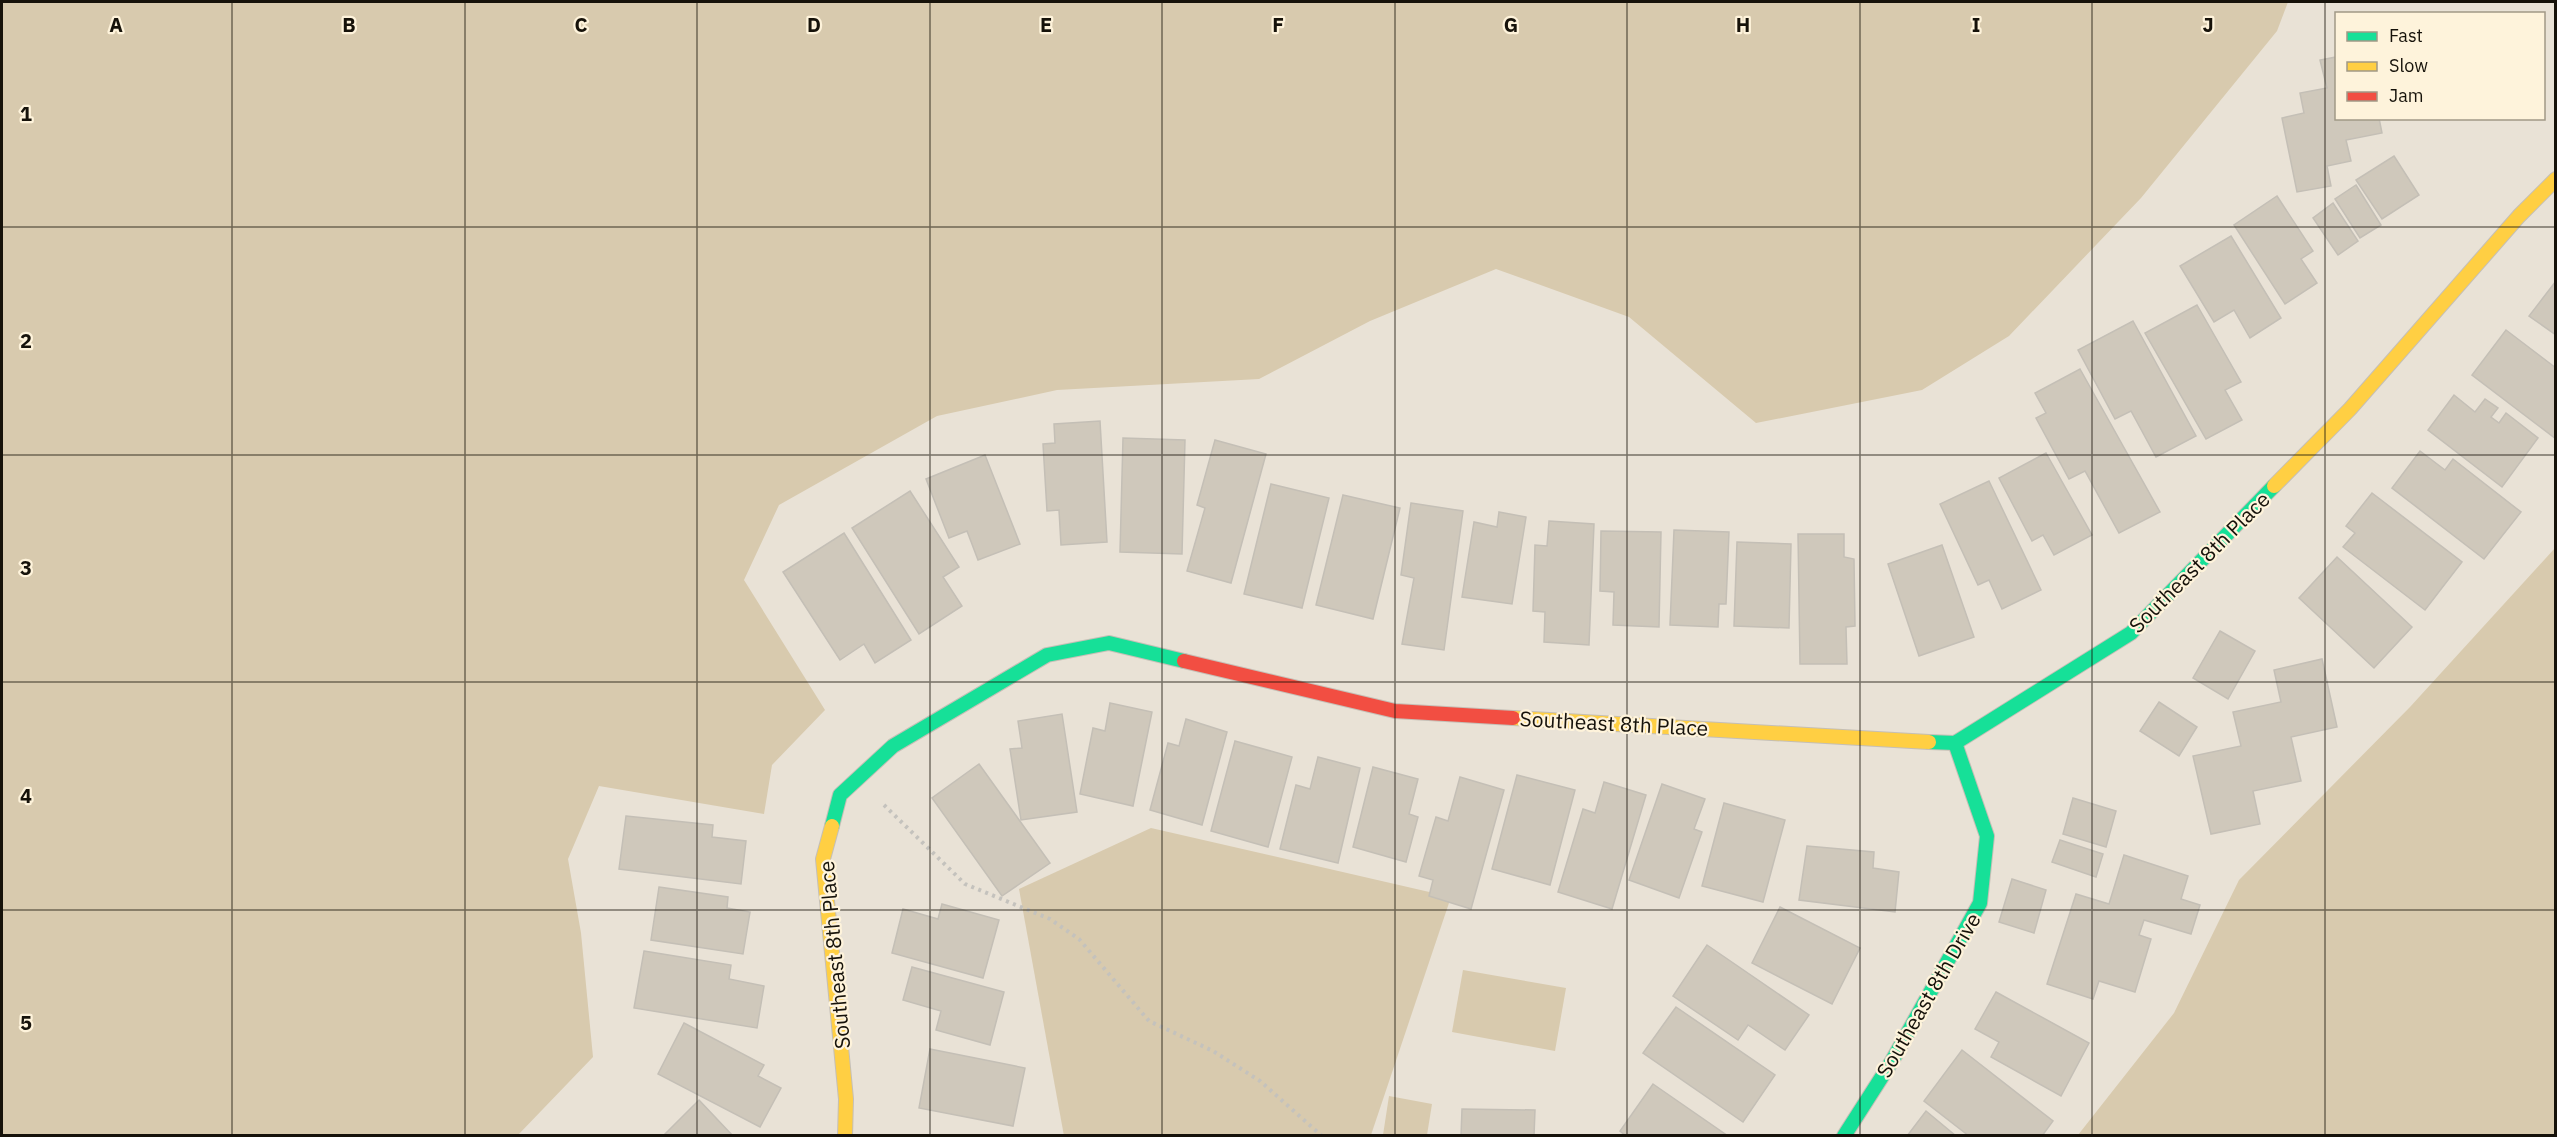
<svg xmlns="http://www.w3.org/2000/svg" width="2557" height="1137" font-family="'IBM Plex Sans',sans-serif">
	<rect width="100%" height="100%" fill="#e9e2d6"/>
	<!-- green -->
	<g fill="#d8caae">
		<polygon points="2,2 2288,2 2277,31 2141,198 2009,336 1922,390 1756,423 1629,317 1496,269 1370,321 1259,379 1057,390 937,416 779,505 744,580 825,710 772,765 764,814 599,786 568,859 581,933 593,1057 518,1135 2,1136"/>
		<polygon points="2555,548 2555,1135 2078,1135 2174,1013 2239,880 2410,707"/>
		<polygon points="1151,828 1451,897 1371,1135 1064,1136 1019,889"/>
		<polygon points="1463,970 1566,988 1555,1051 1452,1032"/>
		<polygon points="1389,1096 1432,1104 1427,1135 1383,1135"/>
	</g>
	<!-- building -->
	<g fill="#cfc8bb" stroke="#c4bfb6" stroke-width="1.5">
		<polygon points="2336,57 2336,118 2379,118 2382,133 2346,140 2351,161 2327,166 2331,186 2297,192 2282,118 2304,113 2300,93 2327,88 2320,60"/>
		<polygon points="2394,156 2419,195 2382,219 2356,180"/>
		<polygon points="2356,185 2381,225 2360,238 2335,199"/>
		<polygon points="2277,196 2313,251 2301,259 2317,283 2285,304 2234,225"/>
		<polygon points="2333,203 2358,241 2338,255 2313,218"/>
		<polygon points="2231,236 2281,318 2250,338 2234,310 2214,322 2180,266"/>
		<polygon points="2556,281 2556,335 2529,316"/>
		<polygon points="2197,305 2241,382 2225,390 2242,420 2206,439 2145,333"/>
		<polygon points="2133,321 2196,436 2156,457 2131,411 2115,419 2078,350"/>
		<polygon points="2506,330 2556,368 2556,439 2472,375"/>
		<polygon points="2080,369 2160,512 2119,533 2085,471 2069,479 2036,418 2046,413 2035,393"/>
		<polygon points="2454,395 2475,412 2485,399 2498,408 2491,417 2499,423 2506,413 2538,438 2502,487 2428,430"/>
		<polygon points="1100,421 1107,542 1061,545 1059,510 1047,511 1043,444 1055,443 1054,424"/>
		<polygon points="1123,438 1185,440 1182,554 1120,552"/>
		<polygon points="1215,440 1266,454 1231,583 1187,571 1205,508 1197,505"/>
		<polygon points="2420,451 2445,470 2453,459 2521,512 2484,559 2392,488"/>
		<polygon points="2046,453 2092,535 2054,555 2043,535 2032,541 1999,478"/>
		<polygon points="985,455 1020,544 978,560 967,531 949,538 926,479"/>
		<polygon points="1989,481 2041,590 2002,609 1989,580 1978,585 1940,504"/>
		<polygon points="1271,484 1329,498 1302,608 1244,594"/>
		<polygon points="910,491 959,567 943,577 962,606 919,634 852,528"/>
		<polygon points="2372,493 2462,562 2425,610 2343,547 2355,533 2346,526"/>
		<polygon points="1343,495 1400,508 1373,619 1316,605"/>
		<polygon points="1411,503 1463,511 1444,650 1402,644 1414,578 1401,575"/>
		<polygon points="1499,512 1526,517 1512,604 1462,597 1474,522 1497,527"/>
		<polygon points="1549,521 1594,524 1589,645 1544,642 1545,612 1533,611 1535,545 1547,546"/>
		<polygon points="1674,530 1729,532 1726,604 1719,604 1718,627 1670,625"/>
		<polygon points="1601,531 1661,532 1659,627 1613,625 1614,592 1600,591"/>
		<polygon points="844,533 911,640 875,663 864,644 840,660 783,572"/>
		<polygon points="1798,534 1844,534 1844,557 1854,559 1855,626 1846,627 1847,664 1800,664"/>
		<polygon points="1737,542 1791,544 1789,628 1734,626"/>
		<polygon points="1942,545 1974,637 1919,656 1888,564"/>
		<polygon points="2337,557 2412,627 2374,668 2299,598"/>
		<polygon points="2220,631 2255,651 2228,699 2193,678"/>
		<polygon points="2322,659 2337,727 2291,737 2301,781 2253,791 2260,824 2211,834 2193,756 2241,746 2233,712 2281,702 2274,670"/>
		<polygon points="2159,702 2197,727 2179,756 2140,731"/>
		<polygon points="1110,703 1152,712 1133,806 1080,794 1093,728 1105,731"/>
		<polygon points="1062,714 1077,812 1021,820 1010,749 1022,748 1018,721"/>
		<polygon points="1186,719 1227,732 1202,825 1150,810 1168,743 1179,746"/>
		<polygon points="1235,741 1292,757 1268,847 1211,831"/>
		<polygon points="1318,757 1360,768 1338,863 1280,849 1296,785 1310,789"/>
		<polygon points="979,764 1050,863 1002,896 932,798"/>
		<polygon points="1373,767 1418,779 1409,814 1418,817 1406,862 1353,847"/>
		<polygon points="1517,775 1575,790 1550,885 1492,869"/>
		<polygon points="1460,777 1504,790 1471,909 1429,896 1433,880 1419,876 1436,817 1448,821"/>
		<polygon points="1604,782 1646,795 1612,909 1558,892 1583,809 1595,813"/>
		<polygon points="1662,784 1705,799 1694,829 1702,832 1679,898 1629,880"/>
		<polygon points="2073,798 2116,811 2106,847 2063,834"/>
		<polygon points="1724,803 1785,820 1763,902 1702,886"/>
		<polygon points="626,816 713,825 712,837 746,841 741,884 619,869"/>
		<polygon points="2060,840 2103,854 2096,877 2052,862"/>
		<polygon points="1807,846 1874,852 1873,868 1899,872 1895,912 1799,900"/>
		<polygon points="2124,855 2188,876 2181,899 2200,905 2191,934 2144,920 2139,935 2151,939 2135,992 2099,981 2093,999 2047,984 2076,894 2109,904"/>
		<polygon points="2012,879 2046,890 2034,933 1999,922"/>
		<polygon points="659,887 728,897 727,908 750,912 743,954 651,940"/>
		<polygon points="942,904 999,920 983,978 892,953 903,909 938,919"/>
		<polygon points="1780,907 1860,948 1832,1004 1752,963"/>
		<polygon points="1707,945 1809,1015 1785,1050 1748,1025 1738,1040 1673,996"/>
		<polygon points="644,951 731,965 729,979 764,986 757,1028 634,1008"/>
		<polygon points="912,967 1004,992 990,1045 936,1030 941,1011 903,1000"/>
		<polygon points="1996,992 2089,1043 2061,1096 1991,1057 1999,1042 1975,1029"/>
		<polygon points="1676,1007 1775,1075 1743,1122 1643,1053"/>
		<polygon points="684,1023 764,1065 758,1076 781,1088 760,1127 658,1074"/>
		<polygon points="930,1049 1025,1068 1013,1126 919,1108"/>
		<polygon points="1962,1050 2053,1121 2042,1136 1969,1136 1924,1101"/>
		<polygon points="1653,1084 1728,1136 1626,1136 1620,1131"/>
		<polygon points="699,1100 733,1136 663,1136"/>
		<polygon points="1462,1109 1535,1110 1534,1136 1461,1136"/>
		<polygon points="1926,1111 1956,1136 1907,1136"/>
	</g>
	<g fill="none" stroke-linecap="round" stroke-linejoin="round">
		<!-- fast casing -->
		<g stroke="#c5bfb6" stroke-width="16">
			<g id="fast">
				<polyline points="1929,742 1955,743 2131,633 2274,486"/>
				<polyline points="832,826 840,795 893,746 1047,655 1109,643 1184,661"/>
				<polyline points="1844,1136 1892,1061 1980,903 1987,836 1955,743"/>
			</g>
		</g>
		<!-- slow casing -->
		<g stroke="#c5bfb6" stroke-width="16">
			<g id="slow">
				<polyline points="2274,486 2350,409 2519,216 2556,179"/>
				<polyline points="1513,718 1929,742"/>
				<polyline points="832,826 823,859 846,1099 845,1136"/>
			</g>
		</g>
		<!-- jam casing -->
		<g stroke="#c5bfb6" stroke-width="16">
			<polyline id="jam" points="1184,661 1395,711 1513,718"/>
		</g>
		<!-- path -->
		<polyline stroke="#c4c2bd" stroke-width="4" stroke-dasharray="3 4.5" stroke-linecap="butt" points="884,805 965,884 1050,919 1079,939 1149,1021 1213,1051 1260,1081 1322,1136"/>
		<!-- fast -->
		<use href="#fast" stroke="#16e098" stroke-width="14"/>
		<!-- slow -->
		<use href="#slow" stroke="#ffcf43" stroke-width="14"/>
		<!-- jam -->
		<use href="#jam" stroke="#f24e42" stroke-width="14"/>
	</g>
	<!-- grid -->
	<path fill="none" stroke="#16120a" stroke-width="1.5" stroke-opacity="0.55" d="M232 2V1136M465 2V1136M697 2V1136M930 2V1136M1162 2V1136M1395 2V1136M1627 2V1136M1860 2V1136M2092 2V1136M2325 2V1136M2 227H2556M2 455H2556M2 682H2556M2 910H2556"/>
	<g text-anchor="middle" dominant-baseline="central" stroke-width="4.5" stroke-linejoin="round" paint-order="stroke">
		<!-- street labels -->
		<g font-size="21" fill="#16120a" stroke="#fef3db">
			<text transform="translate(2199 562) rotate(-45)">Southeast 8th Place</text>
			<text transform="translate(1614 723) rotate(3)">Southeast 8th Place</text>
			<text transform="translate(834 955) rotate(-95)">Southeast 8th Place</text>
			<text transform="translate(1928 995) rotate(-60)">Southeast 8th Drive</text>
		</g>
	</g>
	<g font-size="20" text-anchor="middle" font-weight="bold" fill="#16120a" stroke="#fef3db" stroke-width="4.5" stroke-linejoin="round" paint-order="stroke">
		<text x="116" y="32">A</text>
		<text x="349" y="32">B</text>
		<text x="581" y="32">C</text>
		<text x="814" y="32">D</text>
		<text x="1046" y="32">E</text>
		<text x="1278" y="32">F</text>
		<text x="1511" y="32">G</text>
		<text x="1743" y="32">H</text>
		<text x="1976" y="32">I</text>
		<text x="2208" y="32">J</text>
		<text x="26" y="121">1</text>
		<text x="26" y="348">2</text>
		<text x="26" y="575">3</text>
		<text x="26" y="803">4</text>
		<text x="26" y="1030">5</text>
	</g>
	<!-- border -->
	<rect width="2557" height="1137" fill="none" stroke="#16120a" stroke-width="6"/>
	<!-- legend -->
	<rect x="2335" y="12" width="210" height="108" fill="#fef3db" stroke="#a19987" stroke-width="1.5"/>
	<rect x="2347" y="32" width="30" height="9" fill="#16e098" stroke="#a19987" stroke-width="1.5"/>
	<text x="2389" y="42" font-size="18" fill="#16120a">Fast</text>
	<rect x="2347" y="62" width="30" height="9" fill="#ffcf43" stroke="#a19987" stroke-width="1.5"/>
	<text x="2389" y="72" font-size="18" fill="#16120a">Slow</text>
	<rect x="2347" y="92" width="30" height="9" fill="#f24e42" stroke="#a19987" stroke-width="1.5"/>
	<text x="2389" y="102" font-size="18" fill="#16120a">Jam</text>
</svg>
